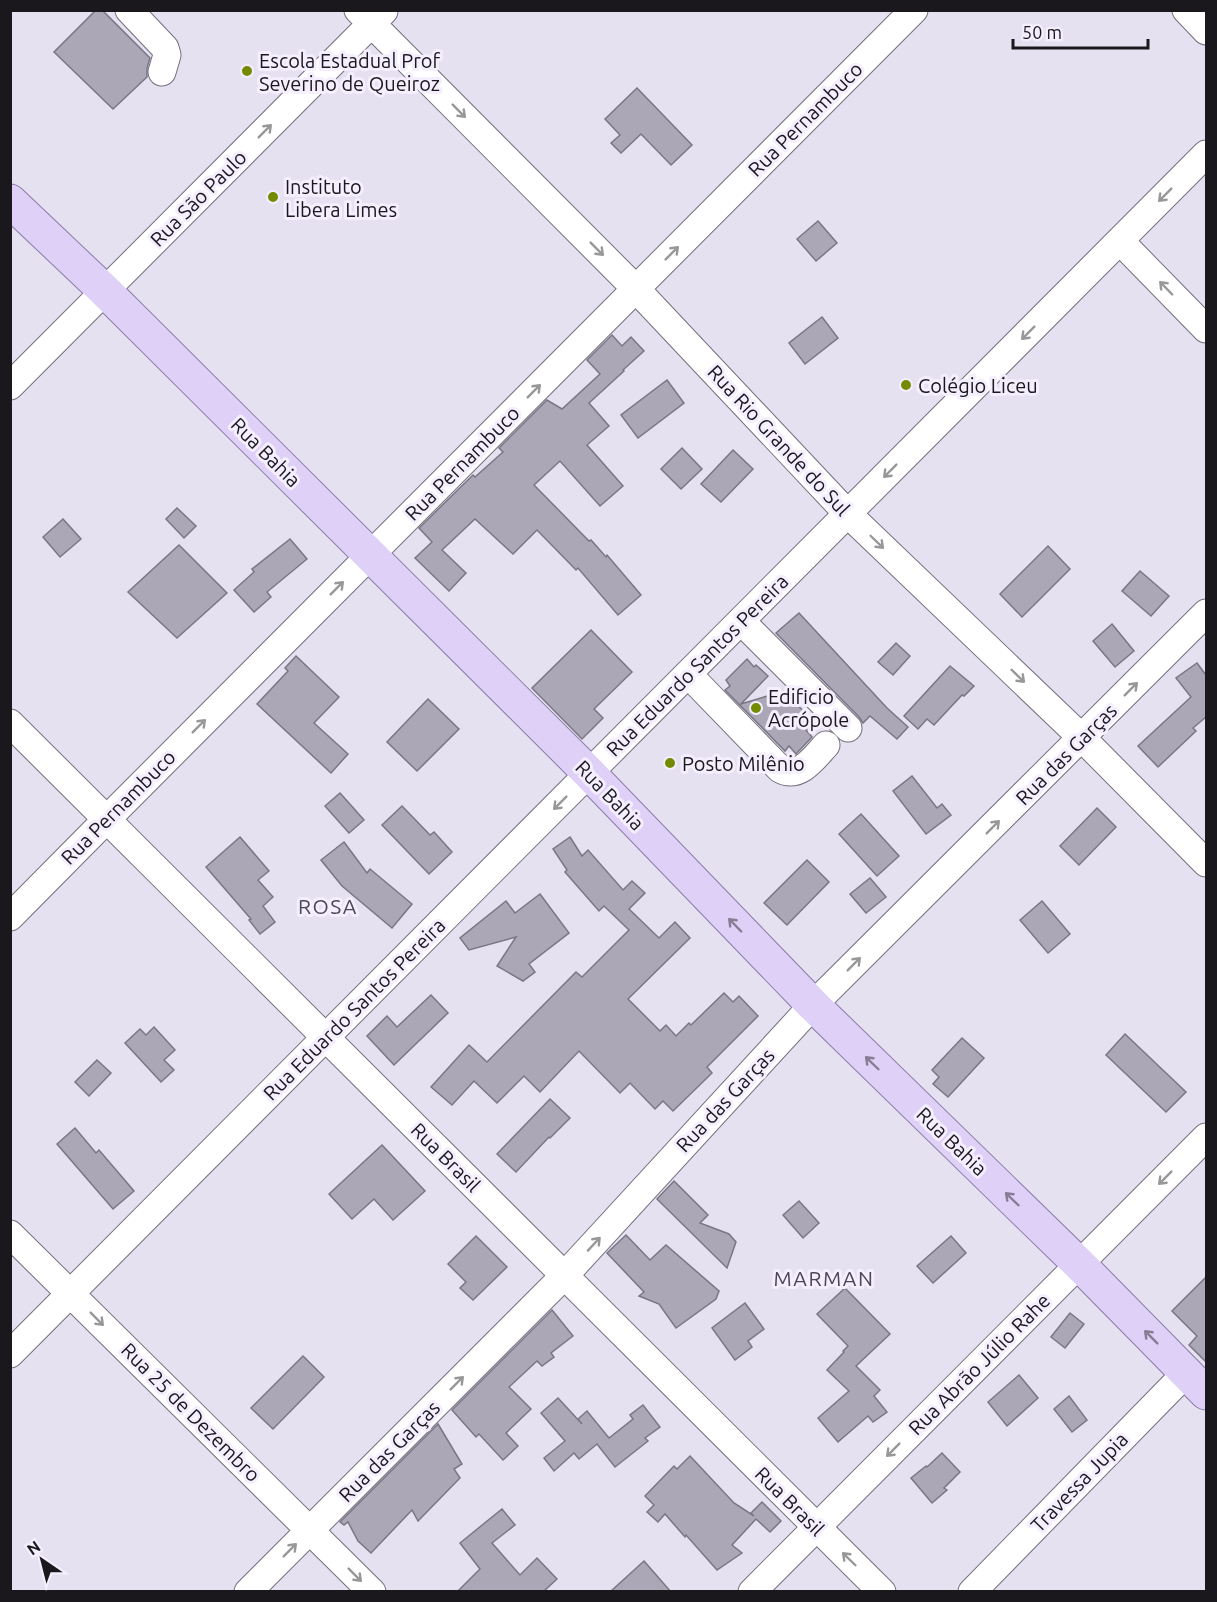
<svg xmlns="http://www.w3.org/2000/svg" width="1217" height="1602" font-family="Ubuntu,sans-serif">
	<rect width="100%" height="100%" fill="#e6e1f1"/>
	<!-- building -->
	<g fill="#aca7b7" stroke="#7b7684" stroke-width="1.5">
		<polygon points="96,10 102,10 150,58 147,68 147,77 113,109 54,52"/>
		<polygon points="637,88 692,145 671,165 641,134 621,153 611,143 620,135 605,119"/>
		<polygon points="818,221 837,243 816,261 797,239"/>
		<polygon points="822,317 838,338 805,364 789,343"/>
		<polygon points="612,335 622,346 631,337 644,351 623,370 624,371 589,403 609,426 587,445 623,486 600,506 560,461 534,485 589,541 591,540 606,557 607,555 641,595 618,615 578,568 576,570 537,530 513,554 475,519 442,550 466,573 449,591 415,558 432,542 419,528 473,475 475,477 503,452 499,448 547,400 562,409 600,374 587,360"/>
		<polygon points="667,380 684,403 638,438 621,415"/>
		<polygon points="682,448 702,469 681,489 661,469"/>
		<polygon points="733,450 753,469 721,502 701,484"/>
		<polygon points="177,508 196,526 184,538 166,519"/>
		<polygon points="63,519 81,539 60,557 43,537"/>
		<polygon points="290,539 307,559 267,592 271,597 254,612 234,590 254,572 252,569"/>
		<polygon points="179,545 227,593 177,638 128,592"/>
		<polygon points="1048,546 1070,569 1022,617 1000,594"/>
		<polygon points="1140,571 1169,596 1151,616 1122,591"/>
		<polygon points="799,613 887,708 908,727 897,739 870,716 863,723 859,717 776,633"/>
		<polygon points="1112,624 1134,651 1115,667 1093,641"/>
		<polygon points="591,630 632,672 594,709 603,718 582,739 532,688"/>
		<polygon points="896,643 910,656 893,675 878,662"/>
		<polygon points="296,656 339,697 314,723 348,754 331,773 257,704 288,671 285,668"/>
		<polygon points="747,659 754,667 756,665 768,676 741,704 784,691 814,722 806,730 812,737 796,754 789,746 785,751 725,690 730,686 726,680"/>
		<polygon points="1197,663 1206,675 1206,717 1193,728 1196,731 1158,767 1138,746 1191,697 1176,678"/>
		<polygon points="950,666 974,686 964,696 962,695 934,725 927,719 918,729 904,716"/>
		<polygon points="428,699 459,729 417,771 387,742"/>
		<polygon points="912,776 937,808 942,804 951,815 926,834 893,791"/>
		<polygon points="340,793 364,820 349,833 325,806"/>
		<polygon points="402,806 430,835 434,832 452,852 429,874 382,825"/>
		<polygon points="1097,808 1116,827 1079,865 1060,846"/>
		<polygon points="861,814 899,856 877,876 839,834"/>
		<polygon points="240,837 269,871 258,880 273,897 263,906 275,922 260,934 249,920 251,919 206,867"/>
		<polygon points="570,837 582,856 588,850 623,890 632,881 645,893 629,909 659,938 675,922 690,938 628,999 660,1031 666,1025 676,1036 689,1023 691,1025 724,993 733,1002 739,996 758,1016 707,1067 712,1073 673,1111 663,1101 655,1109 630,1083 620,1093 579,1051 540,1092 524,1076 497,1103 474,1081 452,1105 431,1087 469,1045 487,1062 576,972 582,977 629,930 604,906 599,911 565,872 567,870 553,849"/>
		<polygon points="344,842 367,873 370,869 412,904 392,928 342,886 321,860"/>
		<polygon points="807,860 829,882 787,925 764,903"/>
		<polygon points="870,878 886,897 866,913 850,894"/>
		<polygon points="540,894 569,933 529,964 535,972 523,981 497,966 516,937 469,950 460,938 506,901 515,913"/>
		<polygon points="1042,901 1070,934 1048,953 1020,920"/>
		<polygon points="431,995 448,1013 394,1065 367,1036 387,1016 397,1027"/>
		<polygon points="154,1027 175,1050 164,1060 174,1070 161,1082 125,1043 140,1029 146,1035"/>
		<polygon points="1125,1034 1186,1092 1166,1112 1106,1055"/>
		<polygon points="962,1038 984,1058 948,1097 933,1084 939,1077 932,1070"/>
		<polygon points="97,1060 111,1073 89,1096 75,1082"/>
		<polygon points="550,1099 570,1118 550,1138 549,1137 516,1172 497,1154"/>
		<polygon points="75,1128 96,1153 99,1150 134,1191 113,1209 57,1144"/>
		<polygon points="382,1145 425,1191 393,1220 374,1199 352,1219 329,1194"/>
		<polygon points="674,1181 708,1215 700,1223 729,1234 736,1242 727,1268 657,1199"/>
		<polygon points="799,1201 819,1223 803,1238 783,1215"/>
		<polygon points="626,1235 650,1260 666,1245 719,1291 716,1299 676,1328 659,1304 639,1296 644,1292 607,1253"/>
		<polygon points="476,1236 507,1267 473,1300 460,1288 466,1282 448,1264"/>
		<polygon points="951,1236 966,1253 933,1283 917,1266"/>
		<polygon points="1206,1277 1206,1362 1189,1345 1197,1336 1172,1311"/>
		<polygon points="845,1288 890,1334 856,1366 880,1390 874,1396 887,1412 873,1422 868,1416 838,1442 818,1418 849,1391 827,1370 844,1352 843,1351 848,1346 817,1314"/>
		<polygon points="745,1303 764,1329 748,1341 752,1347 735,1360 712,1328"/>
		<polygon points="552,1310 573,1336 551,1353 554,1357 542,1366 537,1361 509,1387 531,1409 506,1433 518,1446 503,1460 479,1434 476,1437 452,1410"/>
		<polygon points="1070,1313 1084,1324 1065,1348 1051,1337"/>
		<polygon points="303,1356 324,1377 273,1429 251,1408"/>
		<polygon points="1019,1375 1038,1398 1007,1426 988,1402"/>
		<polygon points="1069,1396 1087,1420 1072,1432 1054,1409"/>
		<polygon points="558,1398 582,1424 578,1419 587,1411 609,1438 633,1419 630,1415 643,1405 660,1427 645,1438 648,1441 615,1467 597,1444 579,1459 574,1453 554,1471 544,1458 565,1441 541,1413"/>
		<polygon points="438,1424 462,1464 454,1469 460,1478 418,1521 412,1510 371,1553 358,1541 348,1522 344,1525 340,1522"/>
		<polygon points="942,1453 960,1472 944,1488 947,1490 932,1503 911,1478 926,1466 927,1467"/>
		<polygon points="690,1456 734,1503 754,1516 751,1513 762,1502 781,1521 770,1532 756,1519 732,1545 742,1553 717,1570 686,1535 685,1537 665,1514 658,1522 647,1512 654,1505 645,1496 674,1466 677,1469"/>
		<polygon points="502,1509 515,1525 492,1543 520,1575 537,1558 557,1579 543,1592 457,1592 480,1569 460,1543"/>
		<polygon points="644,1561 671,1592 610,1592"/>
	</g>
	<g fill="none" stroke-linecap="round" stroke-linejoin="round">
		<!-- minor casing -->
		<g stroke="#746f7d" stroke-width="29">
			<g id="minor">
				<polyline points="129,10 165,48 167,55 162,72"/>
				<polyline points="358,10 636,289 848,514 1082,738 1206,863"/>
				<polyline points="1186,10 1206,31"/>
				<polyline points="1120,241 1206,329"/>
				<polyline points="10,386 384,11"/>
				<polyline points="741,621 848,728"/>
				<path d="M688 674 780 769C799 780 814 758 826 745"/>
				<polyline points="10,723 882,1592"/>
				<polyline points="10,917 107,819 914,10"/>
				<polyline points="10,1234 372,1592"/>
				<polyline points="10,1354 1206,154"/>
				<polyline points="248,1592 565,1275 813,1005 1206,613"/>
				<polyline points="752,1592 1206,1137"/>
				<polyline points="972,1592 1186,1373"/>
			</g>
		</g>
		<!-- major casing -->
		<g stroke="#8b7ba7" stroke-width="35">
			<polyline id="major" points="10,201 105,291 589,773 813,1005 1079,1264 1206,1393"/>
		</g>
		<!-- minor -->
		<use href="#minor" stroke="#fff" stroke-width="27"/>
		<!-- major -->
		<use href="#major" stroke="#ded0f7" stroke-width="33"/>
	</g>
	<!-- one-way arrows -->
	<defs><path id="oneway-shaft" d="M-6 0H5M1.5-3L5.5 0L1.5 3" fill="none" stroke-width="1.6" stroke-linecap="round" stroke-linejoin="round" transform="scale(1.5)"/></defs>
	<g stroke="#989799">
		<use href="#oneway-shaft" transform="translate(459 111) rotate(45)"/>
		<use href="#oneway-shaft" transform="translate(265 131) rotate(-45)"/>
		<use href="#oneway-shaft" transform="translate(1165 195) rotate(135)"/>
		<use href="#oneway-shaft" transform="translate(597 249) rotate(45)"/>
		<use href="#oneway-shaft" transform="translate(672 253) rotate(-45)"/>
		<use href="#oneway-shaft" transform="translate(1166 288) rotate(-134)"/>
		<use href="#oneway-shaft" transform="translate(1028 333) rotate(135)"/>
		<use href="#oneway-shaft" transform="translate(534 391) rotate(-45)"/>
		<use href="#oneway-shaft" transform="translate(890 471) rotate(135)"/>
		<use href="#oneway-shaft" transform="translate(877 542) rotate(44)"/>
		<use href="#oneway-shaft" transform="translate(337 588) rotate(-45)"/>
		<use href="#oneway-shaft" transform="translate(1018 676) rotate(44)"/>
		<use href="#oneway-shaft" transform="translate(1131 689) rotate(-45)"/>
		<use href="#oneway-shaft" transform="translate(199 726) rotate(-45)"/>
		<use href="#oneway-shaft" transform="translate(560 803) rotate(135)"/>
		<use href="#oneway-shaft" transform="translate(993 827) rotate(-45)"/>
		<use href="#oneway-shaft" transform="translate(854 964) rotate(-45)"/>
		<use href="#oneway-shaft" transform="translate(1165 1178) rotate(135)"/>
		<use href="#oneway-shaft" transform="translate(594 1244) rotate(-47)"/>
		<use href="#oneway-shaft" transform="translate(97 1319) rotate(45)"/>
		<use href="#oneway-shaft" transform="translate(457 1383) rotate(-45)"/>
		<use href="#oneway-shaft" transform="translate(893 1450) rotate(135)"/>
		<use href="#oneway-shaft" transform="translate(290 1550) rotate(-45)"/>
		<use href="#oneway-shaft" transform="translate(849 1559) rotate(-136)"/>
		<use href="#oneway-shaft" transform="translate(355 1575) rotate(45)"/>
	</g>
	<g stroke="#867d95">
		<use href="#oneway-shaft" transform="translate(735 925) rotate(-134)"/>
		<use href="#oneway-shaft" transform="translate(872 1063) rotate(-136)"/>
		<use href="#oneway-shaft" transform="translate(1012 1199) rotate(-136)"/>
		<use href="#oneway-shaft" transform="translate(1151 1337) rotate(-135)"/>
	</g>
	<!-- markers -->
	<g fill="#738b00" stroke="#f4eeff" stroke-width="2">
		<circle cx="247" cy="71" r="6"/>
		<circle cx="273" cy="197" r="6"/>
		<circle cx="906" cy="385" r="6"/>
		<circle cx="756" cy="708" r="6"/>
		<circle cx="670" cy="763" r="6"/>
	</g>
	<g text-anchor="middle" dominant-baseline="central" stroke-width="6" stroke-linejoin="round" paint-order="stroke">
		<!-- poi labels -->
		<g font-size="20" fill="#1a181d" stroke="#f4eeff" text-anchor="start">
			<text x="259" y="60">Escola Estadual Prof<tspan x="259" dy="23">Severino de Queiroz</tspan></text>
			<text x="285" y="186">Instituto<tspan x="285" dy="23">Libera Limes</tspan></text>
			<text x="918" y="385">Colégio Liceu</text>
			<text x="768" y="696">Edificio<tspan x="768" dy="23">Acrópole</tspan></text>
			<text x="682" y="763">Posto Milênio</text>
		</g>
		<!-- street labels -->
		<g font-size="20" fill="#1a181d" stroke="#f4eeff">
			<text transform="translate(805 119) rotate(-45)">Rua Pernambuco</text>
			<text transform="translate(198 198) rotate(-45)">Rua São Paulo</text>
			<text transform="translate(779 440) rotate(47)">Rua Rio Grande do Sul</text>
			<text transform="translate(266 452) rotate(45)">Rua Bahia</text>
			<text transform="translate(462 463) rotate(-45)">Rua Pernambuco</text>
			<text transform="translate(697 665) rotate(-45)">Rua Eduardo Santos Pereira</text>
			<text transform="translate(1066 754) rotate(-45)">Rua das Garças</text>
			<text transform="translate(610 795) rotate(46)">Rua Bahia</text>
			<text transform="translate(118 807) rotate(-45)">Rua Pernambuco</text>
			<text transform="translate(354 1009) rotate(-45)">Rua Eduardo Santos Pereira</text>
			<text transform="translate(725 1100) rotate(-47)">Rua das Garças</text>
			<text transform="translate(952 1141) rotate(44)">Rua Bahia</text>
			<text transform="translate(446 1157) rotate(45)">Rua Brasil</text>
			<text transform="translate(979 1364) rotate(-45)">Rua Abrão Júlio Rahe</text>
			<text transform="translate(191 1412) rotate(45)">Rua 25 de Dezembro</text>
			<text transform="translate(389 1451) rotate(-45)">Rua das Garças</text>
			<text transform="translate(1079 1482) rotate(-46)">Travessa Jupia</text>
			<text transform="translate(790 1501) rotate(45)">Rua Brasil</text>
		</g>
		<!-- neighbourhood labels -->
		<g font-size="21" letter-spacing="1.5" fill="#4d4855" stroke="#f4eeff">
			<text x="328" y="906">ROSA</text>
			<text x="824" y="1278">MARMAN</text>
		</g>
	</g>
	<!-- border -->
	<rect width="1217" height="1602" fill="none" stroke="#1a181d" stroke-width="24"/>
	<!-- north arrow -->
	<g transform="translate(42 1560) rotate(325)" stroke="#f4eeff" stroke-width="4.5" paint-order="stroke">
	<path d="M0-4.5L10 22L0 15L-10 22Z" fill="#1a181d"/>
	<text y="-9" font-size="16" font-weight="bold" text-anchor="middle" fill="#1a181d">N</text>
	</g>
	<!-- scale -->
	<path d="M1013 39v9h135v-9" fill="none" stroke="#1a181d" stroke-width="3"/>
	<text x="1022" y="39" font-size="18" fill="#1a181d" stroke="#f4eeff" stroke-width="4.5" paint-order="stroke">50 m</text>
</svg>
